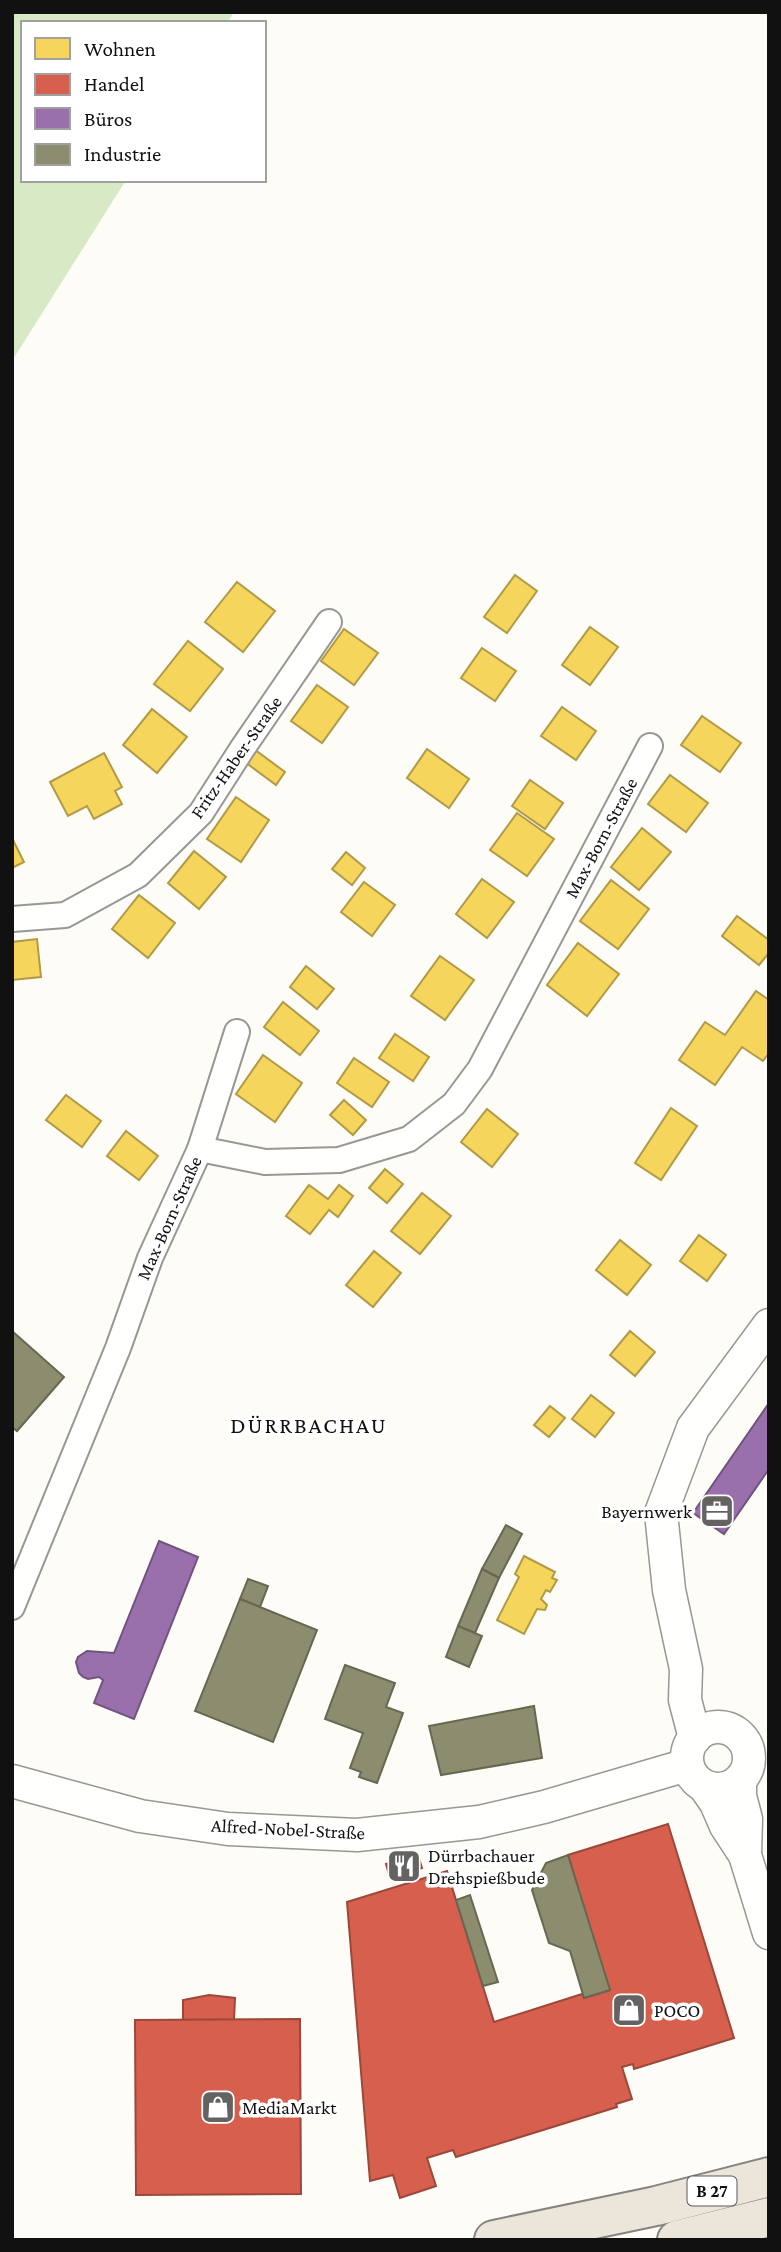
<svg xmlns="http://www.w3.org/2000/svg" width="781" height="2252" font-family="'Crimson Pro',serif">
	<rect width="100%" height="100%" fill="#fdfcf7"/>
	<!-- forest -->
	<polygon fill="#d8eac5" points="12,12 234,12 227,23 23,23 23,180 126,180 12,361"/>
	<!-- homes -->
	<g fill="#f6d55c" stroke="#b19a46" stroke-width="2">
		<polygon points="515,575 537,591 507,633 484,617"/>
		<polygon points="237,582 275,611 243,652 205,622"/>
		<polygon points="590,627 618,647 590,685 562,665"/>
		<polygon points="344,629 378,653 354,685 321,661"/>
		<polygon points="188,641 223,669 190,711 154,684"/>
		<polygon points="482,648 516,671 495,701 461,678"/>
		<polygon points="317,685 348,707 322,743 291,721"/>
		<polygon points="562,707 596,731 576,760 541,736"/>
		<polygon points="152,709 187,737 157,773 123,745"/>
		<polygon points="702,716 741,743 720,772 681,745"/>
		<polygon points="254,749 285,772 276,785 245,762"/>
		<polygon points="427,749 469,779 449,808 407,778"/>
		<polygon points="104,753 122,787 115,791 122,804 94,819 87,806 68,816 50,782"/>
		<polygon points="670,775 708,803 686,832 648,804"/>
		<polygon points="530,780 563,803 545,829 512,806"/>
		<polygon points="236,797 269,820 241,862 207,839"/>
		<polygon points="517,813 554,839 527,876 490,850"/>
		<polygon points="642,828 671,852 639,890 611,867"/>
		<polygon points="12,838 24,862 12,868"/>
		<polygon points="194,851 226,877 199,909 168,883"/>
		<polygon points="346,852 365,868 352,885 332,869"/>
		<polygon points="482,879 514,902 487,938 456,914"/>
		<polygon points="611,880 649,909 618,949 580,921"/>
		<polygon points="364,882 395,905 372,936 341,912"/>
		<polygon points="139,895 175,923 148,958 112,929"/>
		<polygon points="737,916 769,940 769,953 759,965 722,936"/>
		<polygon points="37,939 41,977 12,980 12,942"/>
		<polygon points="578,943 619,974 587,1016 547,985"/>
		<polygon points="440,956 474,980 445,1020 411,996"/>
		<polygon points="306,966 334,989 317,1009 290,987"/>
		<polygon points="756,991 769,1000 769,1053 763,1061 742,1047 715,1085 679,1060 705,1022 725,1035"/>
		<polygon points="283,1002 319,1031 300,1055 264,1027"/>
		<polygon points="395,1034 429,1057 413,1081 379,1058"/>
		<polygon points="263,1055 302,1083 275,1122 236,1094"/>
		<polygon points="354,1058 389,1082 372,1107 337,1083"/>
		<polygon points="66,1095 101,1121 82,1147 46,1120"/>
		<polygon points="344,1100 366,1120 353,1135 330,1115"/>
		<polygon points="671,1108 697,1126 661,1180 635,1163"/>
		<polygon points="487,1109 518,1134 492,1167 461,1142"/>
		<polygon points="126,1131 158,1156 139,1180 107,1156"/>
		<polygon points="385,1169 403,1184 387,1203 369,1188"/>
		<polygon points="309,1185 328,1199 339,1185 353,1196 338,1217 329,1210 310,1234 286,1216"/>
		<polygon points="422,1193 451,1216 420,1254 391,1231"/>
		<polygon points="699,1235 726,1255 707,1281 680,1261"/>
		<polygon points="620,1240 651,1265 627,1295 596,1270"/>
		<polygon points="374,1251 401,1273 373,1307 346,1285"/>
		<polygon points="630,1331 655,1352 635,1376 610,1355"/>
		<polygon points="591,1395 614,1413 595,1437 572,1419"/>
		<polygon points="550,1406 565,1418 549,1437 534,1425"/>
		<polygon points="524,1556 555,1572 552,1578 557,1580 550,1592 546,1590 541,1599 547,1605 545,1610 537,1609 524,1634 497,1620 519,1577 515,1574"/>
	</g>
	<!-- shops -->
	<g fill="#d6604d" stroke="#9b483b" stroke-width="2">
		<polygon points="668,1824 734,2038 634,2069 633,2064 622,2067 632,2099 616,2104 617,2107 456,2157 453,2150 427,2158 436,2186 400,2198 393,2175 370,2181 347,1902 447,1871 494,2022 582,1994 584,1998 610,1990 583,1906 566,1911 560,1893 578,1887 568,1855"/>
		<polygon points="418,1855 422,1868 390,1878 386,1864"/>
		<polygon points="209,1995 235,1998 234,2020 183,2020 183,2000"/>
		<polygon points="300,2019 301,2194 136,2195 135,2020"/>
	</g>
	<!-- offices -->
	<g fill="#9970ab" stroke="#70547d" stroke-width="2">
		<polygon points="769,1403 769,1469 724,1534 693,1513"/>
		<polygon points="159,1541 198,1557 134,1719 94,1703 103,1680 99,1677 88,1679 83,1677 79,1673 76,1662 78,1657 87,1651 114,1653"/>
	</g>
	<!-- industry -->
	<g fill="#8c8c6e" stroke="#676752" stroke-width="2">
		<polygon points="12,1331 64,1377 17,1431 12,1427"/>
		<polygon points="506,1525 522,1534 499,1578 482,1569"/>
		<polygon points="482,1569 499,1578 475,1633 458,1626"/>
		<polygon points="248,1579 268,1586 260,1607 240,1599"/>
		<polygon points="240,1599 317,1630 273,1742 195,1711"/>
		<polygon points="458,1626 482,1636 469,1667 446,1657"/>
		<polygon points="345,1665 395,1683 386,1707 403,1713 377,1783 359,1777 361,1772 350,1768 363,1733 325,1719"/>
		<polygon points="534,1706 542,1758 441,1775 429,1726"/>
		<polygon points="568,1855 610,1990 584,1998 570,1951 549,1943 532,1890 546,1863"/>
		<polygon points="470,1895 498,1982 483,1986 456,1900"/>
	</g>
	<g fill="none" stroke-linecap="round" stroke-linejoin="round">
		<!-- minor casing -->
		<g stroke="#979795" stroke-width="28">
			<g id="minor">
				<polyline points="12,919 65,915 138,875 201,813 242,749 329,622"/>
				<polyline points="200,1149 265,1162 339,1160 409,1139 454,1104 480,1069 650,746"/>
				<polyline points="12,1607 118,1348 150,1258 200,1149 237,1032"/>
			</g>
		</g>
		<!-- tertiary casing -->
		<g stroke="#979795" stroke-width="35">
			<g id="tertiary">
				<circle cx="718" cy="1758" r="31"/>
				<polyline points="695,1738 685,1700 686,1669 669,1590 661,1513 693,1428 769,1325"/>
				<polyline points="740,1780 740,1796 746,1819 745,1855"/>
				<polyline points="12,1781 140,1816 228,1829 357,1835 479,1822 544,1807 687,1765"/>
				<polyline points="705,1787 716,1803 726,1826 745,1855 769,1933"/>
			</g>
		</g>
		<!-- trunk casing -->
		<g stroke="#858482" stroke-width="42">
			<g id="trunk">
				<polyline points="494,2240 656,2206 769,2177"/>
				<polyline points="677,2240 769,2217"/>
			</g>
		</g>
		<!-- minor -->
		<use href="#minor" stroke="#fffffe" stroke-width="24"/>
		<!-- tertiary -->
		<use href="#tertiary" stroke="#fffffe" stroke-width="32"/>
		<!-- trunk -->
		<use href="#trunk" stroke="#ece5da" stroke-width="38"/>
	</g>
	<!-- icons -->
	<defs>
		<g id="office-square" transform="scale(1.75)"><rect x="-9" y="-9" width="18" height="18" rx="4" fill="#646362" stroke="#fff"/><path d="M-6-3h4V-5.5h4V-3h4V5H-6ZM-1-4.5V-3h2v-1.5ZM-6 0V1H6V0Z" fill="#fff"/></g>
		<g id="restaurant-square" transform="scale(1.75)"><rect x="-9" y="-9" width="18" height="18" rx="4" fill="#646362" stroke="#fff"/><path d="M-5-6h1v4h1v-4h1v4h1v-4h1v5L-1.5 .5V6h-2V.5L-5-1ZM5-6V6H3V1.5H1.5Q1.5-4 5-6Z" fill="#fff"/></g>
		<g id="shop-square" transform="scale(1.75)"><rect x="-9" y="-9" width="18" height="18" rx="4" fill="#646362" stroke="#fff"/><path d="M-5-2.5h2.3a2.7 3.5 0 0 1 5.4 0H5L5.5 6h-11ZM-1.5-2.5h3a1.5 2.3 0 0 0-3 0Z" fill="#fff"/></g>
	</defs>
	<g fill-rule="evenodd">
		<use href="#office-square" x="717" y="1511"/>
		<use href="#restaurant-square" x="404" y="1866"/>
		<use href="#shop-square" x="629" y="2010"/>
		<use href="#shop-square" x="218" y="2107"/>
	</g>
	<g text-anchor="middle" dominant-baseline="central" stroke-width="7" stroke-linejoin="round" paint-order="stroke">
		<!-- shield labels -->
		<rect fill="#fff" stroke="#585858" stroke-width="2" x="687.5" y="2176.5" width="49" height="29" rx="5"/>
		<g font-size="18" font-weight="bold" fill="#111">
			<text x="712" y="2191">B 27</text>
		</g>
		<!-- street labels -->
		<g font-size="19" fill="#111" stroke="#fff">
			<text transform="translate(236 757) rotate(-55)">Fritz-Haber-Straße</text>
			<text transform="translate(601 838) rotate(-62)">Max-Born-Straße</text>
			<text transform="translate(169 1218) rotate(-66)">Max-Born-Straße</text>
			<text transform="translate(288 1829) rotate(3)">Alfred-Nobel-Straße</text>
		</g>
		<!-- poi labels -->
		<g font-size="19" fill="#111" stroke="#fff" text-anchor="start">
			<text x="692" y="1511" text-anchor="end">Bayernwerk</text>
			<text x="428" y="1855">Dürrbachauer<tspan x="428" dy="22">Drehspießbude</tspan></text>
			<text x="654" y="2010">POCO</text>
			<text x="242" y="2107">MediaMarkt</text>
		</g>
		<!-- quarter labels -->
		<g font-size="23" letter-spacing="2" fill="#111" stroke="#fff">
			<text x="309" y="1425">DÜRRBACHAU</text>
		</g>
	</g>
	<!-- border -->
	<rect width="781" height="2252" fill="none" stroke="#111111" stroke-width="28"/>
	<!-- legend -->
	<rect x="21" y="21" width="245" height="161" fill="#ffffff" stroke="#a0a0a0" stroke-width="2"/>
	<rect x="35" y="38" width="35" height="21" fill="#f6d55c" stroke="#a0a0a0" stroke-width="2"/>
	<text x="84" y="56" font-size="21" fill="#111111">Wohnen</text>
	<rect x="35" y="74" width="35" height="21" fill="#d6604d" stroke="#a0a0a0" stroke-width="2"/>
	<text x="84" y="91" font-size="21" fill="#111111">Handel</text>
	<rect x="35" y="108" width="35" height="21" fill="#9970ab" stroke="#a0a0a0" stroke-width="2"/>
	<text x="84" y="126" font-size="21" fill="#111111">Büros</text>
	<rect x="35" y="144" width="35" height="21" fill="#8c8c6e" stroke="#a0a0a0" stroke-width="2"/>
	<text x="84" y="161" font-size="21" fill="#111111">Industrie</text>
</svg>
